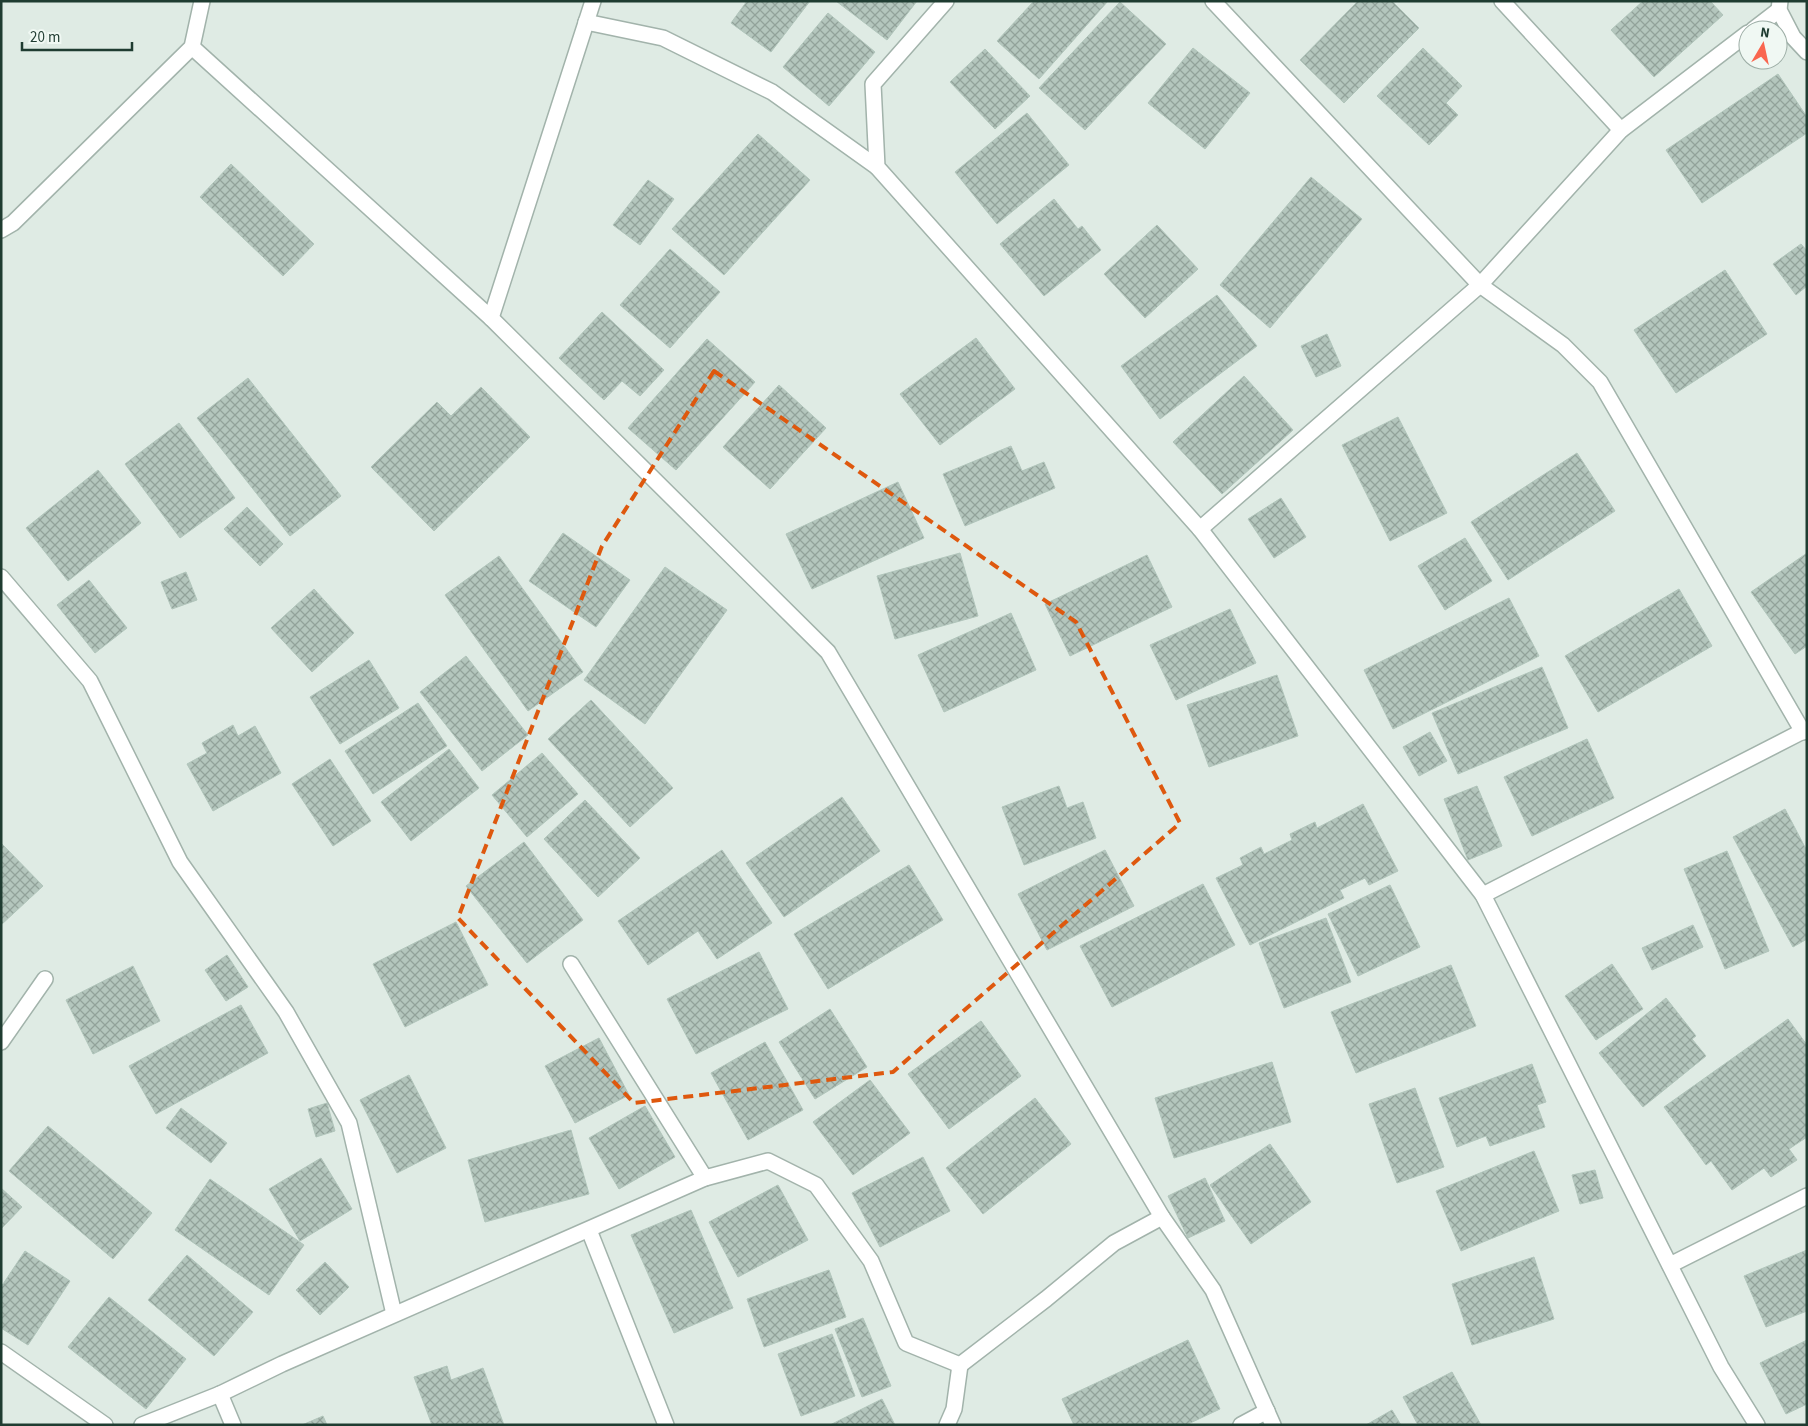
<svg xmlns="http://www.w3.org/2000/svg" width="1808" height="1426" font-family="'Source Sans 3',sans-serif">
	<defs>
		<pattern id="building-cross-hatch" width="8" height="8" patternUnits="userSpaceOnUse" patternTransform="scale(1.25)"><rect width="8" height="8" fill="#b4c6bd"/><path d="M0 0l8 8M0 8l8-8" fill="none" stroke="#92a29a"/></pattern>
	</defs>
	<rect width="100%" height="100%" fill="#dfebe4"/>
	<!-- building -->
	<g fill="url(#building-cross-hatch)" stroke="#b1c5bb">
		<polygon points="747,1 810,1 771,52 731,23"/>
		<polygon points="836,1 917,1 887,40"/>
		<polygon points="1034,1 1108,1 1039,79 997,41"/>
		<polygon points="1358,1 1392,1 1419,28 1344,103 1300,60"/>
		<polygon points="1643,1 1710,1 1723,15 1654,77 1611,30"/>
		<polygon points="1120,2 1166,44 1085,130 1039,88"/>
		<polygon points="828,13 875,52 829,106 783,67"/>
		<polygon points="1193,48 1250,93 1205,149 1148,103"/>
		<polygon points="1423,48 1462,86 1446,103 1458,115 1429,145 1377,96"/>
		<polygon points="985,49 1030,96 995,129 950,82"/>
		<polygon points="1778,74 1807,117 1807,133 1702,203 1666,150"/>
		<polygon points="1027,113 1069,165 997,224 955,172"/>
		<polygon points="758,134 810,180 724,275 672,229"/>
		<polygon points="231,164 314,244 283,276 200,197"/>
		<polygon points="1311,177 1362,219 1270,328 1220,285"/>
		<polygon points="648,180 674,199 640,245 613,225"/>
		<polygon points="1054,199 1078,229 1082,226 1101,250 1044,296 1000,244"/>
		<polygon points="1157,225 1198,269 1145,318 1104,274"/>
		<polygon points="1801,244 1807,251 1807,286 1796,295 1773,264"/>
		<polygon points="670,249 720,292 670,348 620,305"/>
		<polygon points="1725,270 1767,334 1676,393 1634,330"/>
		<polygon points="1217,295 1257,346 1160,419 1121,366"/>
		<polygon points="602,312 664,370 640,396 622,381 604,400 559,358"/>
		<polygon points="1327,334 1341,366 1316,377 1301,346"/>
		<polygon points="976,338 1015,389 940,445 900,394"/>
		<polygon points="707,339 755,382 676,470 628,428"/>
		<polygon points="1244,376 1293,430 1222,494 1173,442"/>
		<polygon points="248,378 341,496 290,536 197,418"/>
		<polygon points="779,385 826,428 770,489 723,447"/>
		<polygon points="481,387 530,437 434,531 371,467 437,402 451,416"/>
		<polygon points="1398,417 1447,513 1390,541 1342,445"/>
		<polygon points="179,423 235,498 180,538 125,464"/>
		<polygon points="1011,446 1022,471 1044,462 1055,488 965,526 943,474"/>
		<polygon points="1577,453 1615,511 1508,580 1471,522"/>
		<polygon points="98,470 141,523 68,581 26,528"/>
		<polygon points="898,482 924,538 812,589 786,534"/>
		<polygon points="1281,498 1306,537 1274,558 1248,519"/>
		<polygon points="247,507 283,544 260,566 224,529"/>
		<polygon points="563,533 630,580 596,627 529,581"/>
		<polygon points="1465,538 1492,581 1445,610 1418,566"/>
		<polygon points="960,553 978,616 895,639 877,576"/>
		<polygon points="1807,553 1807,646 1795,654 1751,592"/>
		<polygon points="1147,555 1172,607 1070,656 1045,604"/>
		<polygon points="499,556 583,672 528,711 445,595"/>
		<polygon points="665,567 727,610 645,724 584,680"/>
		<polygon points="186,572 197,600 172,609 161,582"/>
		<polygon points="89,580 127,628 95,653 57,605"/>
		<polygon points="314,589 354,633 312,672 271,628"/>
		<polygon points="1679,589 1712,646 1598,712 1565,656"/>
		<polygon points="1509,598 1539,656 1393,729 1364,670"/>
		<polygon points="1230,609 1256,663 1176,700 1150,645"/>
		<polygon points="1011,613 1036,670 944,712 918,655"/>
		<polygon points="466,656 528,735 482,771 420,692"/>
		<polygon points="369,660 399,708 340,744 310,697"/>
		<polygon points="1542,667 1568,728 1458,774 1432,713"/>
		<polygon points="1277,675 1298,736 1209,767 1187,705"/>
		<polygon points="591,700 673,788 630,827 548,739"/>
		<polygon points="418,703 447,746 373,794 345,751"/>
		<polygon points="233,725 238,736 255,726 281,773 213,811 187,764 207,753 202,743"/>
		<polygon points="1430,732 1447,761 1419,776 1403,747"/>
		<polygon points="1587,739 1614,798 1532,836 1504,777"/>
		<polygon points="449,749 479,788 411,841 381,802"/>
		<polygon points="542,753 578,794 527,837 492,795"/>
		<polygon points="330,759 371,821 333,846 292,784"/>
		<polygon points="1059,786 1067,808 1083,802 1096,838 1024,865 1002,807"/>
		<polygon points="1477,786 1502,846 1468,860 1444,799"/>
		<polygon points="842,797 880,851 784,917 746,863"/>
		<polygon points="585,800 640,858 598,897 544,839"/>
		<polygon points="1363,804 1398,871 1369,885 1365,878 1340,890 1344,898 1250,945 1216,878 1243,865 1240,858 1261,847 1264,854 1292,840 1290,834 1315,822 1317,828"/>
		<polygon points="1785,809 1807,851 1807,939 1793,947 1733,837"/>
		<polygon points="524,842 583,920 527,963 466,886"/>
		<polygon points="1,843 43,886 1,925"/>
		<polygon points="722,850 772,923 717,959 698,931 648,965 618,921"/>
		<polygon points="1105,850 1134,906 1047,950 1018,894"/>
		<polygon points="1727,851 1769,951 1725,969 1684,869"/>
		<polygon points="909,865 943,920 828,989 794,934"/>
		<polygon points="1203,884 1235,945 1112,1007 1080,946"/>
		<polygon points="1390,885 1420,947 1358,976 1328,914"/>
		<polygon points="1326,918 1351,982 1284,1008 1259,943"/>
		<polygon points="456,922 488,985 405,1027 373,964"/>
		<polygon points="1693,925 1703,947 1652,970 1642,948"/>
		<polygon points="759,952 788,1009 696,1054 667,999"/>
		<polygon points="227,955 248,987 226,1001 205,970"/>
		<polygon points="1612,964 1643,1009 1596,1040 1565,996"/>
		<polygon points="1451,965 1476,1026 1356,1073 1331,1012"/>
		<polygon points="133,966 160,1021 93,1054 66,1000"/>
		<polygon points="1666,998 1696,1036 1692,1039 1706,1056 1643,1107 1599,1053"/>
		<polygon points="241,1005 268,1053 156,1114 129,1066"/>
		<polygon points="830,1009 867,1067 815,1099 779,1042"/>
		<polygon points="1788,1019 1807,1045 1807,1137 1789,1149 1797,1160 1771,1177 1764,1168 1732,1190 1711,1161 1706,1165 1664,1107"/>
		<polygon points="981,1021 1021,1076 949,1129 908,1074"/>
		<polygon points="599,1038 629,1095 575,1123 545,1066"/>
		<polygon points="765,1042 803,1110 748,1140 711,1073"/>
		<polygon points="1272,1062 1291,1122 1174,1158 1155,1098"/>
		<polygon points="1532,1064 1546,1102 1537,1105 1545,1127 1490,1146 1486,1136 1457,1147 1439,1098"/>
		<polygon points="409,1075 446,1148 397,1173 360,1100"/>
		<polygon points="870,1080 910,1133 853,1175 813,1122"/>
		<polygon points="1415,1088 1444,1167 1397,1183 1369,1104"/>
		<polygon points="1035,1098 1071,1144 983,1214 946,1168"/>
		<polygon points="327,1103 335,1131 316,1137 308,1109"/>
		<polygon points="645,1106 675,1157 619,1189 589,1138"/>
		<polygon points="181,1108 227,1143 211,1163 166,1128"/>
		<polygon points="48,1126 152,1213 113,1259 9,1171"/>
		<polygon points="571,1130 589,1194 485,1222 468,1160"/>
		<polygon points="1270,1144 1311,1202 1251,1244 1210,1185"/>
		<polygon points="1534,1151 1559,1211 1461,1251 1436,1191"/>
		<polygon points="923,1157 950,1211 880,1247 852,1193"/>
		<polygon points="321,1158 352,1209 300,1241 269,1189"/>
		<polygon points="1595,1170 1603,1198 1580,1204 1572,1175"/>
		<polygon points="1205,1178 1225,1221 1188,1238 1168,1196"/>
		<polygon points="210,1179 304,1245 269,1295 175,1230"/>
		<polygon points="778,1185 808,1240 738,1277 709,1222"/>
		<polygon points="1,1188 22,1207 1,1229"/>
		<polygon points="691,1210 733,1308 674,1333 631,1235"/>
		<polygon points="1807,1250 1807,1311 1766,1327 1744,1276"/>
		<polygon points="25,1251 70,1281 28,1345 1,1328 1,1287"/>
		<polygon points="187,1255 253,1312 214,1356 148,1300"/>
		<polygon points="1534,1257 1554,1319 1472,1345 1452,1284"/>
		<polygon points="325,1262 349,1287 320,1315 296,1290"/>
		<polygon points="829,1270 846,1317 764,1347 747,1299"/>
		<polygon points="109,1297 186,1359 146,1409 68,1347"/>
		<polygon points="863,1318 891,1386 862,1397 835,1329"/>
		<polygon points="832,1334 855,1396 801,1416 778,1354"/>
		<polygon points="1188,1340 1220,1409 1186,1425 1074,1425 1062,1399"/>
		<polygon points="1807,1340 1807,1404 1786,1414 1760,1363"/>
		<polygon points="447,1366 451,1380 483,1368 504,1425 432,1425 414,1377"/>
		<polygon points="1452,1372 1481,1425 1418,1425 1403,1397"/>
		<polygon points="882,1399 895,1425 830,1425"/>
		<polygon points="1392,1410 1401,1425 1366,1425"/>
		<polygon points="323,1416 327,1425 302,1425"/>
	</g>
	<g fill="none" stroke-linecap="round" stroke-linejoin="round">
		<!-- minor casing -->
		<g stroke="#a2b3ab" stroke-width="18">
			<g id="minor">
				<polyline points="946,1 873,84 877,167 1200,529 1483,895 1721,1367 1757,1425"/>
				<polyline points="1213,1 1480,285 1563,345 1600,382 1803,732"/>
				<polyline points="1502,1 1621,130"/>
				<polyline points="1780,1 1779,10 1793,37 1807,52"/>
				<polyline points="586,22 663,38 772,92 877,167"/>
				<polyline points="1753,30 1779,10"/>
				<polyline points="192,47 491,318 828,652 1162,1217 1213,1290 1273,1425"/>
				<polyline points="1,230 13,223 192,47 202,1"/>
				<polyline points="491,318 593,1"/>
				<polyline points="1200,529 1480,285 1621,130 1748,33"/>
				<polyline points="1,577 90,681 180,862 286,1012 349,1123 394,1314"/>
				<polyline points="1483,895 1807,729"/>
				<polyline points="571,964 705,1178"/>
				<polyline points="1,1042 45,979"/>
				<polyline points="589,1230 666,1425"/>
				<polyline points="1670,1265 1807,1196"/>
				<polyline points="1,1352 105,1425"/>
				<polyline points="220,1394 233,1425"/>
				<polyline points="142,1425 220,1394 282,1364 705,1178 768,1161 816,1185 871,1261 906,1343 960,1365 1046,1299 1114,1243 1162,1217"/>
				<polyline points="947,1425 954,1409 960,1365"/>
				<polyline points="1241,1425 1267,1411"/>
			</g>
		</g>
		<!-- minor -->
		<use href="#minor" stroke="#fff" stroke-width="15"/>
	</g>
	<!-- marked area -->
	<path fill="none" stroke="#de580e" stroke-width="4" stroke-dasharray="10 6" stroke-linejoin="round" d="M714 371 1076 622 1180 823 893 1072 634 1103 458 918 602 546Z"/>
	<!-- border -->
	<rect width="1808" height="1426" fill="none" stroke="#1f3c31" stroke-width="5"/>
	<!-- north arrow -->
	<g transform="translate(1763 45) rotate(9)"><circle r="24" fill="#f0f8f3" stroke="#9cada5"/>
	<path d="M0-4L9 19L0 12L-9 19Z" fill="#f9664f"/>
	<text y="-8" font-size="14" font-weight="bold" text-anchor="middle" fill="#1f3c31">N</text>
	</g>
	<!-- scale -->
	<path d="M22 42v8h110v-8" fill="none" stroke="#1f3c31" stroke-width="2.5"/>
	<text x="30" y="42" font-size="15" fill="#1f3c31" stroke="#f0f8f3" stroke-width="4" paint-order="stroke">20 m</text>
</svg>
